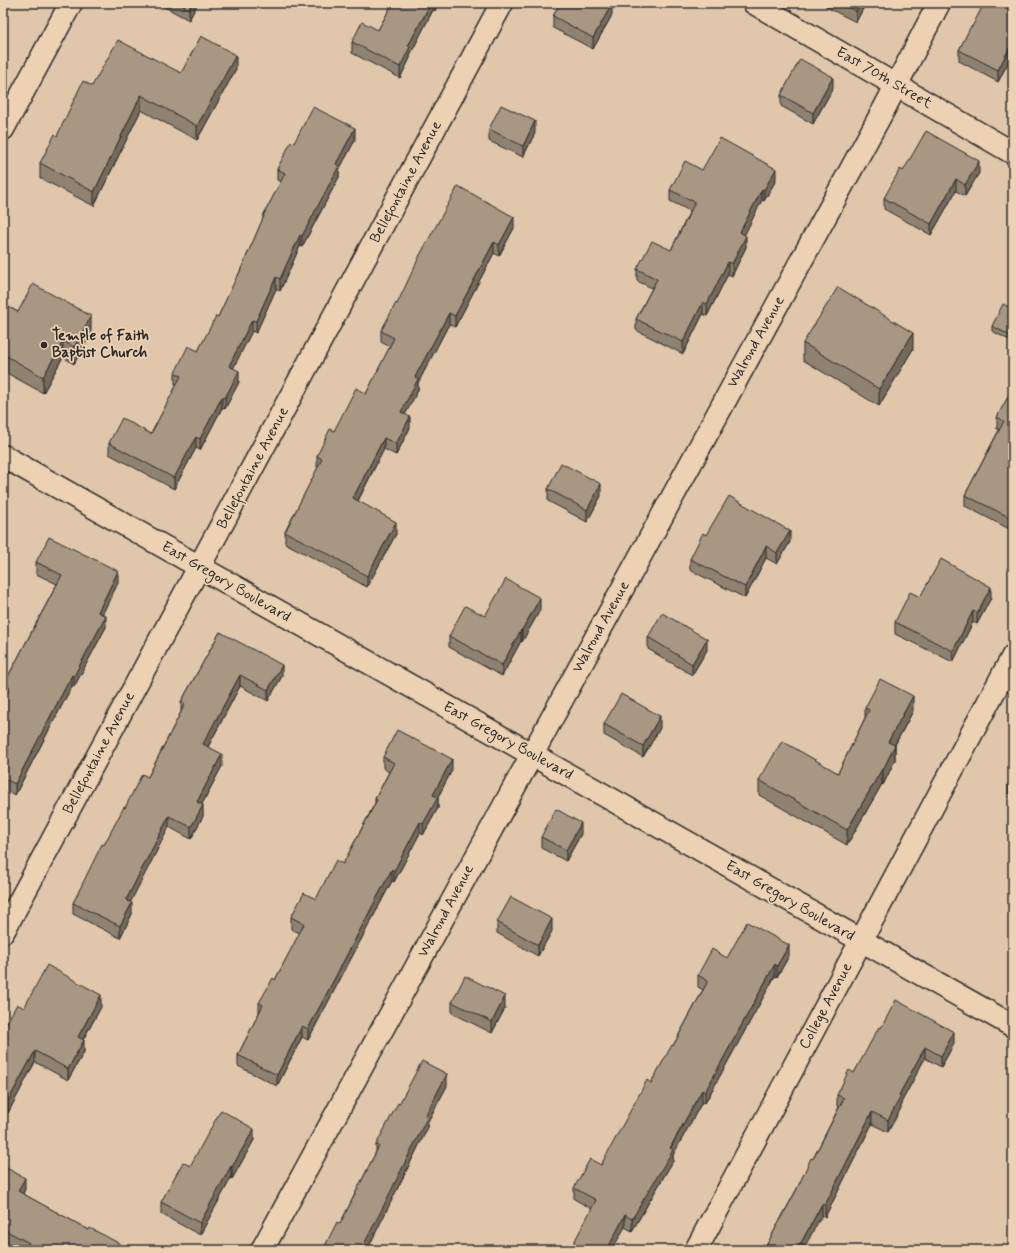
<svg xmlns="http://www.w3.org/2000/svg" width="1016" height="1253" font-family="Mynerve,sans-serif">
	<rect width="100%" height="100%" fill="#e0c7ab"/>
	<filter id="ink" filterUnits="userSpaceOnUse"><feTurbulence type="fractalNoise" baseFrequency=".025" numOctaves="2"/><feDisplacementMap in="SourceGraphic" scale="8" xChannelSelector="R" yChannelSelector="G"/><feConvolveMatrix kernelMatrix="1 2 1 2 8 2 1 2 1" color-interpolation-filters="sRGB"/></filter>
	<g filter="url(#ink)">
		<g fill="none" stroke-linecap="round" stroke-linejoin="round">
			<!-- minor casing -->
			<g stroke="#2b2b2b" stroke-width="25">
				<g id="minor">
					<polyline points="754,3 1013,153"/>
					<polyline points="3,129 71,3"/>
					<polyline points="3,932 502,3"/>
					<polyline points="262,1250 885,107 939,3"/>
					<polyline points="696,1250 1013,656"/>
				</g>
			</g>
			<!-- secondary casing -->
			<g stroke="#2b2b2b" stroke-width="25">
				<polyline id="secondary" points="3,456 1013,1026"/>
			</g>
			<!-- minor -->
			<use href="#minor" stroke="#ecd1b3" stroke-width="22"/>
			<!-- secondary -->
			<use href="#secondary" stroke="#ecd1b3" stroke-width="22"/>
		</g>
		<!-- wall -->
		<g fill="#908271" stroke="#2b2b2b">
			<polygon points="157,3 198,3 189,20"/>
			<polygon points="393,3 438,3 435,11 433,10 410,55 410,58 400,78 352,53 352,42 378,30"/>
			<polygon points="826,3 866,3 856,22 826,7"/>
			<polygon points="1013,3 1013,53 998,82 959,61 959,50 972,27"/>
			<polygon points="612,15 593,49 553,28 553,16"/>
			<polygon points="236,69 197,140 141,110 94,206 40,178 40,163 57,136 92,86 181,73"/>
			<polygon points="833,88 813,124 781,106 781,95"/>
			<polygon points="489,129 535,133 523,157 489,141"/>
			<polygon points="355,140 339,170 339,177 302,247 300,246 280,291 276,289 256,333 252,331 233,368 239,382 225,409 222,408 200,450 196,448 174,489 109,454 109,443 151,434 177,385 175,384 175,373 198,351 218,317 238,276 263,219 263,216 281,182 277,180 277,169 294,143"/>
			<polygon points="702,170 776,180 764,201 762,200 744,235 746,247 732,276 728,274 707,316 703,314 683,354 636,330 636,319 652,288 637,281 637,269 671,250 690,211 670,201 670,190"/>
			<polygon points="903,171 979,173 965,196 956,191 931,235 884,209 884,198"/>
			<polygon points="514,228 499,256 494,253 455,327 449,324 418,383 418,390 405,414 410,428 396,455 384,449 358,501 396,534 367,587 323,563 285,543 285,532 318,468 317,467 317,456 334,431 366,394 390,347 381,342 381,331 397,304"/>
			<polygon points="3,304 18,312 91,333 74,364 63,357 43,393 3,371"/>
			<polygon points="1013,309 1013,342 992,331 992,326"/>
			<polygon points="803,343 913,349 879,406 803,360"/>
			<polygon points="1013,388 1013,531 965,506 965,495 999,430 997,429 997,417"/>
			<polygon points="548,489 601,496 587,522 548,501"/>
			<polygon points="706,535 790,542 777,564 766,558 745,598 690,570 690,559"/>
			<polygon points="36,562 118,583 102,614 106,627 74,687 72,686 15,795 3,789 3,701 5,696 4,696 4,684 57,584 36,574"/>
			<polygon points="920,597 991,598 977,624 973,622 953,662 895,634 895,622"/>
			<polygon points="540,610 522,642 521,641 502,676 449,647 449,636 485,616"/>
			<polygon points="220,632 282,676 268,701 240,686 208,747 222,766 202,804 203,816 191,839 169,827 130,902 132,914 120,938 73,914 73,903 104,845 125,808 148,777 181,712 181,702"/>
			<polygon points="648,637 707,650 692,675 648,649"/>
			<polygon points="865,708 913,711 895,745 895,760 883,785 882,784 847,845 759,795 759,780 838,773 865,718"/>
			<polygon points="604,724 660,728 643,757 604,735"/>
			<polygon points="383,757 452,770 438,797 438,808 423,835 420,833 394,882 392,881 308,1040 302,1037 277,1086 238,1066 238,1055 259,1013 259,1003 275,980 300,933 291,929 291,917 316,899 343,864 375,803 375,799 389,772 383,768"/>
			<polygon points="1013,775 1013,799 1008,797 1008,785"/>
			<polygon points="581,834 566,861 541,848 541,837"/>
			<polygon points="497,922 552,931 538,956 497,933"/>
			<polygon points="789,956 777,977 775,976 705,1103 702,1102 673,1155 673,1161 632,1231 574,1199 574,1188 601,1165 673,1046 703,990 698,987 698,975 727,958"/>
			<polygon points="452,1002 505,1008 492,1033 452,1013"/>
			<polygon points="101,1007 83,1040 84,1052 68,1080 35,1062 8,1113 3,1110 3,1030 24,1008"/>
			<polygon points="881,1028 954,1044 941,1067 925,1058 901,1103 901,1108 888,1132 872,1124 825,1217 822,1215 766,1246 813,1159 839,1107 837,1106 837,1095 854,1073"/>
			<polygon points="447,1086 427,1123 427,1129 367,1250 323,1250 340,1224 376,1152 376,1145 399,1104"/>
			<polygon points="254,1140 232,1179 231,1178 200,1235 161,1214 161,1202 190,1166"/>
			<polygon points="3,1166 25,1189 23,1194 89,1230 128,1248 137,1250 21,1250 3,1240"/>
		</g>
		<!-- shaded-wall -->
		<g fill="#766a5c" stroke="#2b2b2b">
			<polygon points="192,3 198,3 189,20 189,9"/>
			<polygon points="431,3 433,3 433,10 410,55 410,58 400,78 400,67 408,46"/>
			<polygon points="435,3 438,3 435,11"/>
			<polygon points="860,3 866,3 856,22 856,11"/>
			<polygon points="612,4 612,15 593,49 593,38"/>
			<polygon points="1013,41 1013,53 998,82 998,70"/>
			<polygon points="236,55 236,69 197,140 197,126"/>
			<polygon points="833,77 833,88 813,124 813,113"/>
			<polygon points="141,95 141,110 94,206 94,192"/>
			<polygon points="535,121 535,133 523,157 523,146"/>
			<polygon points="355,128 355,140 339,170 339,177 302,247 302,236 336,164"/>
			<polygon points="979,161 979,173 965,196 965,185"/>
			<polygon points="776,169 776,180 764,201 764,190"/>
			<polygon points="956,179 956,191 931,235 931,224"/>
			<polygon points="762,189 762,200 740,244 740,232"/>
			<polygon points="514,217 514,228 499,256 499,245"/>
			<polygon points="300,235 300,246 280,291 280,279"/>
			<polygon points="746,236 746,247 732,276 732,264"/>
			<polygon points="494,242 494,253 455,327 455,316"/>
			<polygon points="728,262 728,274 707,316 707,304"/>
			<polygon points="276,277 276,289 256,333 256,321"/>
			<polygon points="703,302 703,314 683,354 683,342"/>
			<polygon points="449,313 449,324 418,383 418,390 401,423 401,412 415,377"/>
			<polygon points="91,316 91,333 74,364 74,347"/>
			<polygon points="252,320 252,331 229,377 229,366"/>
			<polygon points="913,333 913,349 879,406 879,389"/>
			<polygon points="63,341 63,357 43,393 43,377"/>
			<polygon points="239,371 239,382 225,409 225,398"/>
			<polygon points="222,397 222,408 200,450 200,439"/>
			<polygon points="410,417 410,428 396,455 396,444"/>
			<polygon points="196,437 196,448 174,489 174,478"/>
			<polygon points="384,438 384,449 353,510 353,498"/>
			<polygon points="601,484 601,496 587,522 587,510"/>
			<polygon points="396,522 396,534 367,587 367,576"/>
			<polygon points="790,531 790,542 777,564 777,553"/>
			<polygon points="766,546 766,558 745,598 745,587"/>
			<polygon points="118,571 118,583 98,623 98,612"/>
			<polygon points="991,587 991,598 977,624 977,613"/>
			<polygon points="540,598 540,610 522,642 522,630"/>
			<polygon points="973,611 973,622 953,662 953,651"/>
			<polygon points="106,616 106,627 74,687 74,676"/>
			<polygon points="521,630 521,641 502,676 502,665"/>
			<polygon points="707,639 707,650 692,675 692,664"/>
			<polygon points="282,665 282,676 268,701 268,690"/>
			<polygon points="72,675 72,686 15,795 15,784"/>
			<polygon points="240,675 240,686 203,756 203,744"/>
			<polygon points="913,696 913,711 888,757 888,742"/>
			<polygon points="660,716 660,728 643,757 643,746"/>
			<polygon points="895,745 895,760 883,785 883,770"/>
			<polygon points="222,754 222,766 197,813 197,802"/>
			<polygon points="452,759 452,770 438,797 438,808 423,835 423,824 433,795"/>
			<polygon points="882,769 882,784 847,845 847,830"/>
			<polygon points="203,805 203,816 191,839 191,827"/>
			<polygon points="169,816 169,827 126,911 126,900"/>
			<polygon points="420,822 420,833 394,882 394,871"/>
			<polygon points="581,823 581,834 566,861 566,850"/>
			<polygon points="392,869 392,881 308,1040 308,1029"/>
			<polygon points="132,903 132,914 120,938 120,926"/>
			<polygon points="552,919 552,931 538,956 538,945"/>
			<polygon points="789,945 789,956 777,977 777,966"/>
			<polygon points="775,964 775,976 705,1103 705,1092"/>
			<polygon points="101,995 101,1007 78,1048 78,1037"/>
			<polygon points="505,996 505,1008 492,1033 492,1022"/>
			<polygon points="302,1026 302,1037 277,1086 277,1075"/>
			<polygon points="954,1032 954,1044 941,1067 941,1056"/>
			<polygon points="84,1040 84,1052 68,1080 68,1069"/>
			<polygon points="925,1047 925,1058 901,1103 901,1108 888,1132 888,1120 899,1095"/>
			<polygon points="35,1051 35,1062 8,1113 8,1101"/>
			<polygon points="447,1074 447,1086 427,1123 427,1129 367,1250 361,1250 425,1116"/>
			<polygon points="702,1090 702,1102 673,1155 673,1161 632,1231 632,1219"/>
			<polygon points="872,1112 872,1124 825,1217 825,1205"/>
			<polygon points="254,1129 254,1140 232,1179 232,1167"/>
			<polygon points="231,1166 231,1178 200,1235 200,1223"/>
			<polygon points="25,1178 25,1189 18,1203 18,1191"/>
			<polygon points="822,1204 822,1215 803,1250 797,1250"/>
			<polygon points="625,1215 625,1227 612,1250 607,1250"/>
		</g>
		<!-- building -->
		<g fill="#a89783" stroke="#2b2b2b">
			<polygon points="178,3 192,3 189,9"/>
			<polygon points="393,3 431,3 408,46 410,47 400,67 352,42 362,22 378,30"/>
			<polygon points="560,3 610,3 612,4 593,38 553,16"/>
			<polygon points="841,3 860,3 856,11"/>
			<polygon points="984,3 1013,3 1013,41 998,70 959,50 971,26 972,27"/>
			<polygon points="201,36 236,55 197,126 141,95 94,192 40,163 55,134 57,136 83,81 92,86 118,40 181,73"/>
			<polygon points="800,59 833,77 813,113 781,95"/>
			<polygon points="501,105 535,121 523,146 489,129"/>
			<polygon points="313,107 355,128 336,164 339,166 302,236 300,235 280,279 276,277 256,321 252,320 229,366 239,371 225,398 222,397 200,439 196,437 174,478 109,443 122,418 151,434 181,376 175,373 188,346 198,351 216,316 218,317 237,276 238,276 264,216 263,216 285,173 277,169 291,142 294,143"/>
			<polygon points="926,131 979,161 965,185 956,179 931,224 884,198 900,169 903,171"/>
			<polygon points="720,138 776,169 764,190 762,189 740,232 746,236 732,264 728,262 707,304 703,302 683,342 636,319 657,279 637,269 652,241 671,250 695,202 670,190 685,161 702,170"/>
			<polygon points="458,186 514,217 499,245 494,242 455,316 449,313 415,377 418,379 401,412 410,417 396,444 384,438 353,498 396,522 367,576 323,551 285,532 322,459 317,456 330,429 334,431 356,388 366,394 394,338 381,331 396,303 397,304 420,255"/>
			<polygon points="33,284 91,316 74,347 63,341 43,377 3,354 3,304 18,312"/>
			<polygon points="838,287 913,333 879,389 803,343"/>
			<polygon points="1003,304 1013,309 1013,337 992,326"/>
			<polygon points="1013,388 1013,519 965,495 1004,421 997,417"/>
			<polygon points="561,463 601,484 587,510 548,489"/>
			<polygon points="729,496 790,531 777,553 766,546 745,587 690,559 703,533 706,535"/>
			<polygon points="49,537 118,571 98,612 106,616 74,676 72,675 15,784 3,778 3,701 10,688 4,684 62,575 36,562"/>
			<polygon points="941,559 991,587 977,613 973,611 953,651 895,622 910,592 920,597"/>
			<polygon points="506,579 540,598 522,630 521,630 502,665 449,636 465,606 485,616"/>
			<polygon points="662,613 707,639 692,664 648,637"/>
			<polygon points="220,632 282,665 268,690 240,675 203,744 222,754 197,802 203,805 191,827 169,816 126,900 132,903 120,926 73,903 102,844 104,845 124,807 125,808 142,774 148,777 185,704 181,702"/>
			<polygon points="880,679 913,696 888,742 895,745 883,770 882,769 847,830 759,780 782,741 838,773 869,710 865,708"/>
			<polygon points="621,694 660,716 643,746 604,724"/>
			<polygon points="397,730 452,759 433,795 438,797 423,824 420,822 394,871 392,869 308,1029 302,1026 277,1075 238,1055 263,1005 259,1003 273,978 275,980 304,924 291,917 304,893 316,899 336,860 343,864 377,800 375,799 394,763 383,757"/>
			<polygon points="1013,775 1013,788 1008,785"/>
			<polygon points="556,809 581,823 566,850 541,837"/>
			<polygon points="511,897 552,919 538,945 497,922"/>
			<polygon points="747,922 789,945 777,966 775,964 705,1092 702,1090 670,1148 673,1150 632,1219 625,1215 607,1250 570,1250 596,1200 574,1188 590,1159 601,1165 647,1080 651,1083 672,1045 673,1046 708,981 698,975 712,949 727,958"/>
			<polygon points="47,965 101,995 78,1037 84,1040 68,1069 35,1051 8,1101 3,1098 3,1046 8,1036 3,1034 3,1030 17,1004 24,1008"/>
			<polygon points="465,976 505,996 492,1022 452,1002"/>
			<polygon points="896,1000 954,1032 941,1056 925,1047 899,1095 901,1096 888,1120 872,1112 825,1205 822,1204 797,1250 759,1250 763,1244 766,1246 796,1191 811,1158 813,1159 844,1098 837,1095 849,1070 854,1073 879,1027 881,1028"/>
			<polygon points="422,1061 447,1074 425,1116 427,1118 380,1213 361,1250 323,1250 337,1222 340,1224 379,1146 376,1145 398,1103 399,1104"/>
			<polygon points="221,1110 254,1129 232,1167 231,1166 200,1223 161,1202 183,1162 190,1166"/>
			<polygon points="3,1166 25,1178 18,1191 89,1230 90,1228 128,1248 130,1246 137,1250 25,1250 29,1243 3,1229"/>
		</g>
	</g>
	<!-- markers -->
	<circle fill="#2b2b2b" stroke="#ecd1b3" stroke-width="1.5" cx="44" cy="345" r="4"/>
	<g text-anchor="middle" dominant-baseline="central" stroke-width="3.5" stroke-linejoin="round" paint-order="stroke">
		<!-- street labels -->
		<g font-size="15" fill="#2b2b2b" stroke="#ecd1b3">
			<text transform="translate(884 78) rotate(30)">East 70th Street</text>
			<text transform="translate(406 182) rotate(-62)">Bellefontaine Avenue</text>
			<text transform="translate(756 342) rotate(-61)">Walrond Avenue</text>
			<text transform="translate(253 468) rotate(-62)">Bellefontaine Avenue</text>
			<text transform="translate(226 582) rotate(30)">East Gregory Boulevard</text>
			<text transform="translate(601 627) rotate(-61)">Walrond Avenue</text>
			<text transform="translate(508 741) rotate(29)">East Gregory Boulevard</text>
			<text transform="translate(99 753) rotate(-62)">Bellefontaine Avenue</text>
			<text transform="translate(790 901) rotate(30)">East Gregory Boulevard</text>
			<text transform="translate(446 911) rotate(-62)">Walrond Avenue</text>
			<text transform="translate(826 1006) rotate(-62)">College Avenue</text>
		</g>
		<!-- poi labels -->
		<g font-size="15" font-weight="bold" fill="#2b2b2b" stroke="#ecd1b3" text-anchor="start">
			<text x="52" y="336">Temple of Faith<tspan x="52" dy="17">Baptist Church</tspan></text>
		</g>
	</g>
	<!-- margin -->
	<rect width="1016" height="1253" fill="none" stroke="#ecd1b3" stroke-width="16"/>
	<rect x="8" y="8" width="1000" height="1237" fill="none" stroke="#2b2b2b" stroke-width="1.5" filter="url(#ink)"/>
</svg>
